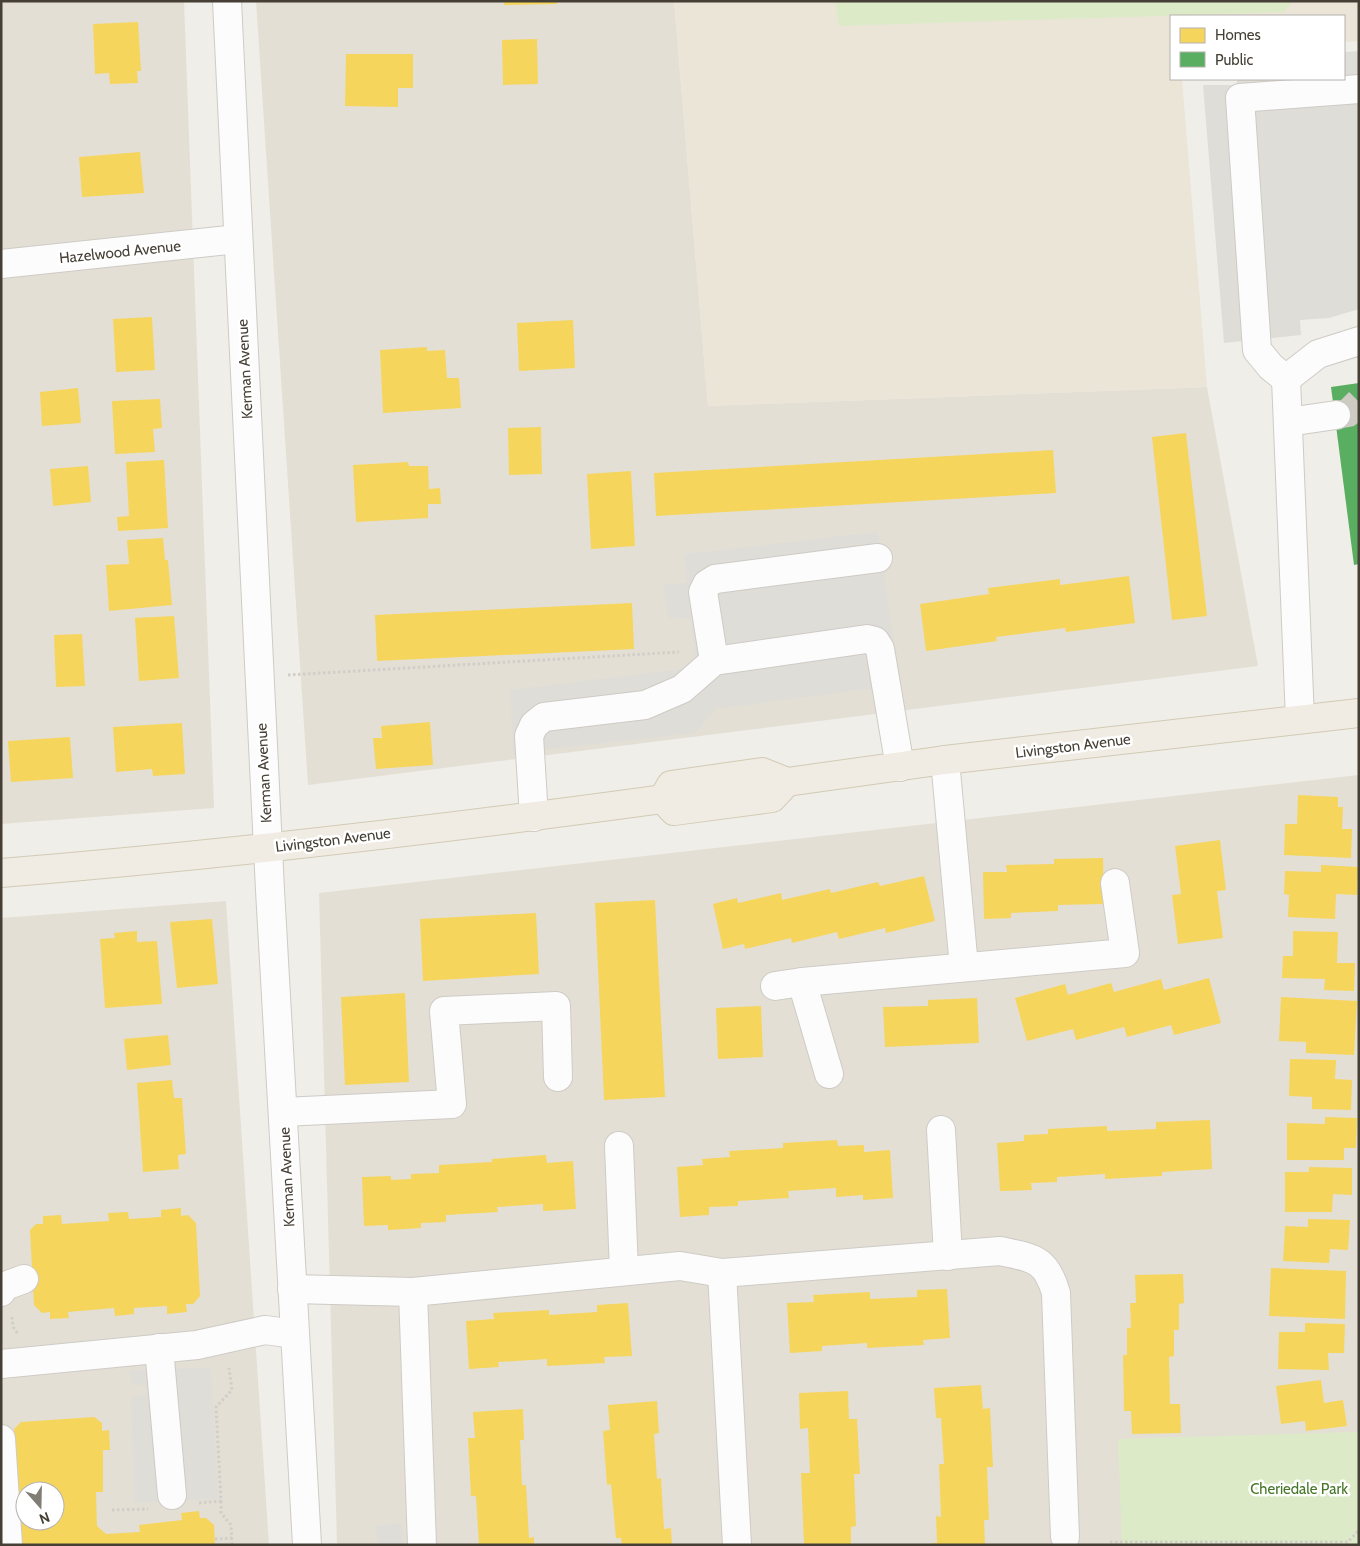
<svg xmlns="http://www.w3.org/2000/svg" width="1360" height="1546" font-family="Cabin,sans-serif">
	<rect width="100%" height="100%" fill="#f0eee8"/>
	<!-- residential -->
	<g fill="#e4dfd5" fill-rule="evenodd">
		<polygon points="1,1 184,1 214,808 1,824"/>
		<polygon points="256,1 674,1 708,406 1207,387 1258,666 308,785"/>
		<polygon points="1359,775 1359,1545 337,1545 319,893"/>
		<path d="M226 901 269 1545H1V918ZM25 1491H55V1521H25Z"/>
	</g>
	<!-- education -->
	<polygon fill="#ebe5d7" points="674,1 1359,1 1359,41 1344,42 1344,16 1171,16 1171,79 1182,79 1207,387 708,406"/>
	<!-- green -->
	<g fill="#ddeac8">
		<polygon points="835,1 1293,1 1284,12 839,26"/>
		<polygon points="1359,1432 1359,1545 1122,1545 1118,1439"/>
	</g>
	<!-- parking -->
	<g fill="#dfddd8">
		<polygon points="1359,51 1359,309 1329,318 1300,320 1301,335 1224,343 1203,85 1237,85 1237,79 1344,79 1344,52"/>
		<polygon points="878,532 900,685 715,709 696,733 513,753 510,690 696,667 691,619 668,618 663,584 687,583 684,554"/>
		<polygon points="211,1368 218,1499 134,1503 131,1397 146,1394 147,1391 144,1385 131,1384 130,1370"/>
		<polygon points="402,1524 403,1545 377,1545 376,1525"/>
	</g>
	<!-- homes -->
	<g fill="#f6d55c" fill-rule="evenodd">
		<polygon points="504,1 557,1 557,4 504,5"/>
		<polygon points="138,22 141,71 137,71 138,83 110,84 109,73 95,74 93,24"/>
		<polygon points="537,39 538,84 503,85 502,40"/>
		<polygon points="346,54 413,54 413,88 398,88 398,107 345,106"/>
		<polygon points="140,152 144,193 82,197 79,157"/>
		<polygon points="152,317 155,370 116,372 113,319"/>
		<polygon points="573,320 575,368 519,371 517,323"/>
		<polygon points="427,347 427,351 445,350 447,378 459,378 461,408 383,413 380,350"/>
		<polygon points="78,388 81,423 42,426 40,392"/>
		<polygon points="160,399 162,428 153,429 155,452 115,454 112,401"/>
		<polygon points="541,427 542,474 509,475 508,428"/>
		<polygon points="1186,433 1207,616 1172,620 1152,437"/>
		<polygon points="1053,450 1056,493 656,516 654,473"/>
		<polygon points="164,460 168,528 118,531 117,517 129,516 126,462"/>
		<polygon points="408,462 409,466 428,466 429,489 440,488 441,504 428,504 428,518 356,522 353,465"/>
		<polygon points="88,466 91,502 53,506 50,469"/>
		<polygon points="631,471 635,546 591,549 587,474"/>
		<polygon points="163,538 165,560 168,560 172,605 109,611 106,565 129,564 127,540"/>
		<polygon points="1129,576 1135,623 1066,632 1065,628 996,637 997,641 926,651 920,604 989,594 988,588 1060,579 1060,585"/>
		<polygon points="632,603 634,649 377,661 375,615"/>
		<polygon points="174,616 179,678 139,681 135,618"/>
		<polygon points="82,634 85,686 56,687 54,635"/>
		<polygon points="430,722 433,765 376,769 373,738 382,738 381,726"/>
		<polygon points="182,723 185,774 153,776 152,769 116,772 113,727"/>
		<polygon points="70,737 73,778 11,782 8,741"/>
		<polygon points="1298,795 1338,797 1338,807 1343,807 1342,829 1352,829 1351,858 1284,855 1285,824 1297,824"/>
		<polygon points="1220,840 1226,890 1217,891 1223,938 1178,944 1172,895 1181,894 1175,846"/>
		<polygon points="1103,858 1104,904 1058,905 1058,911 1011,913 1011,918 984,919 983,872 1007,872 1006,865 1054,864 1054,859"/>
		<polygon points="1321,865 1358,867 1357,895 1336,894 1335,919 1288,917 1289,895 1284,894 1285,871 1321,872"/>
		<polygon points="924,876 935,921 886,933 885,928 839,939 837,932 792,943 791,938 745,949 744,944 723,949 713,904 737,898 738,903 781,893 782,900 830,889 831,893 878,882 880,886"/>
		<polygon points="655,900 665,1097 604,1100 595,903"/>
		<polygon points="536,913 539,974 423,981 420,919"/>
		<polygon points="212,919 218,984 177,988 170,922"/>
		<polygon points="137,931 137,942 157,941 162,1004 105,1008 100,939 115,938 114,933"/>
		<polygon points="1293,931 1338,932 1337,963 1355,963 1354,991 1324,990 1325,979 1282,978 1283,956 1293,956"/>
		<polygon points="1209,978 1221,1023 1174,1035 1171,1025 1127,1037 1124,1027 1076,1040 1073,1029 1027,1041 1015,998 1065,984 1068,995 1111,983 1114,992 1161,979 1164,990"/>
		<polygon points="405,993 409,1082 345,1085 341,997"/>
		<polygon points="1281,997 1357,1001 1354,1055 1306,1053 1306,1042 1279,1041"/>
		<polygon points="977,998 979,1043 885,1047 883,1007 928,1006 928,1000"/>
		<polygon points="761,1006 763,1057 718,1059 716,1008"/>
		<polygon points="168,1035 171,1065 127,1070 124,1039"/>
		<polygon points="1290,1059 1336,1060 1335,1079 1352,1080 1351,1110 1312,1109 1312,1097 1289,1096"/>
		<polygon points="172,1080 174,1098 182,1098 186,1154 178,1155 179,1169 143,1172 137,1083"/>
		<polygon points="1325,1117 1357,1118 1356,1148 1344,1148 1344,1160 1287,1160 1287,1123 1325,1124"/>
		<polygon points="1210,1120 1212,1169 1162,1172 1162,1176 1105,1179 1105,1174 1057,1177 1057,1182 1031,1183 1032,1190 1000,1191 997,1143 1024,1141 1024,1135 1048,1134 1048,1129 1107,1126 1107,1131 1156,1129 1156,1122"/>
		<polygon points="837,1140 838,1146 864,1145 864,1152 890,1150 893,1198 863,1200 863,1195 836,1197 836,1188 788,1191 789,1198 738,1201 738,1206 709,1207 709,1215 680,1217 677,1167 703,1165 702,1159 730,1157 729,1151 783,1148 783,1143"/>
		<polygon points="546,1155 547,1163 573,1161 576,1209 543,1211 543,1204 497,1207 498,1212 446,1215 446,1222 421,1223 421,1228 388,1230 388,1225 364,1226 362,1177 391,1176 391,1180 411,1179 411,1174 439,1173 439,1165 492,1162 492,1159"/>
		<polygon points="1309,1167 1352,1168 1352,1195 1333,1194 1332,1212 1285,1212 1285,1172 1309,1172"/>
		<polygon points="181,1208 181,1216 188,1215 196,1223 200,1296 193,1304 186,1304 187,1312 167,1314 167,1306 134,1308 134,1314 115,1316 114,1308 68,1312 69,1318 50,1319 50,1312 42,1313 34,1305 30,1230 36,1224 43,1224 43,1216 61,1215 62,1224 109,1221 108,1213 128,1212 129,1219 161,1217 161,1210"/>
		<polygon points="1308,1219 1350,1220 1348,1250 1330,1249 1329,1263 1283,1261 1285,1226 1308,1227"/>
		<polygon points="1271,1268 1346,1271 1345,1319 1269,1316"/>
		<polygon points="1183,1274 1184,1303 1179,1304 1179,1330 1174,1330 1174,1356 1169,1357 1170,1404 1180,1404 1181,1433 1132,1434 1131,1411 1124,1411 1123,1355 1127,1355 1127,1328 1131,1328 1130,1303 1136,1303 1135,1275"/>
		<polygon points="947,1289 950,1338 923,1340 924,1345 867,1348 867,1343 822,1346 822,1351 790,1353 787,1303 814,1302 813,1295 870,1292 870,1299 917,1297 917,1290"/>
		<polygon points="628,1303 632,1356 604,1357 605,1363 547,1366 547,1359 498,1362 499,1367 469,1369 466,1321 494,1319 493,1313 549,1310 549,1315 597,1312 597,1305"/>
		<polygon points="1305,1323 1345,1324 1344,1353 1328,1353 1329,1370 1278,1369 1279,1332 1305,1332"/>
		<polygon points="1321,1380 1324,1403 1343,1400 1347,1426 1306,1431 1305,1421 1281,1424 1276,1386"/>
		<polygon points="981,1385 983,1409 990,1408 993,1467 987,1467 989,1520 984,1520 985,1544 932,1545 932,1543 937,1543 936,1516 941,1517 939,1464 944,1464 941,1418 936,1418 934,1388"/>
		<polygon points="848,1391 849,1419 857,1419 860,1474 854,1474 856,1526 851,1527 851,1545 804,1545 801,1473 810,1473 808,1428 800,1429 799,1393"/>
		<polygon points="657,1401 659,1433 654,1434 657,1479 661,1478 664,1529 671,1528 672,1545 622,1545 621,1538 616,1538 611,1484 607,1485 603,1431 610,1430 608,1405"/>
		<polygon points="523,1409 524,1440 520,1440 522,1485 526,1485 529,1538 534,1537 534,1545 479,1545 476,1496 471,1496 468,1438 475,1438 473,1412"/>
		<path d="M94 1417 102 1423V1431L109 1430 110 1450H103V1492H96L97 1526 106 1534 140 1532 139 1525 182 1520 181 1513 199 1511 200 1518H206L214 1525 215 1545H20L5 1437 15 1436 14 1429 21 1422ZM25 1491H55V1521H25Z"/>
	</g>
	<!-- public -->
	<polygon fill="#5aae61" points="1359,383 1359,564 1354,565 1331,387"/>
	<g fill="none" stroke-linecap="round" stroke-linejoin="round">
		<!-- minor-tunnel -->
		<polyline stroke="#cecbc4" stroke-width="28" stroke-dasharray="28 14" stroke-linecap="butt" points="1336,415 1348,413 1359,402"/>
		<!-- minor casing -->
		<g stroke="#cecbc6" stroke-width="30">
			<g id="minor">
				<polyline points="227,1 270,890 307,1545"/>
				<polyline points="1359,89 1240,98 1257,350 1271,367 1286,379 1318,354 1359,341"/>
				<polyline points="1,264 238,239"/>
				<polyline points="1286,379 1300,719"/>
				<polyline points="1288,422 1336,415"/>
				<polyline points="714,661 703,592 707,584 715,579 878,558"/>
				<polyline points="945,760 964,967"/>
				<polyline points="534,817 529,736 534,725 544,717 645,705 682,689 714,661 867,639 875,641 880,649 900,767"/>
				<polyline points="802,982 829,1074"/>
				<polyline points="775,986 802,982 1125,953 1115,883"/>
				<polyline points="283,1112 452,1104 444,1011 556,1006 558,1077"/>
				<polyline points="941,1130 948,1256"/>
				<polyline points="619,1146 624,1271"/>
				<polyline points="722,1273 737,1545"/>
				<path d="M292 1289 413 1292 680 1266 722 1273 1000 1251C1033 1258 1046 1258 1056 1293L1065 1537"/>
				<polyline points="1,1292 5,1286 24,1279"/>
				<polyline points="413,1292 422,1545"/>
				<polyline points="159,1348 172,1495"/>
				<polyline points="1,1364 197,1345 265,1330 295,1334"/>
				<polyline points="1,1439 8,1545"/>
			</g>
		</g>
		<!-- major casing -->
		<g stroke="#d2cab5" stroke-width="30">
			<g id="major">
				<polyline points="663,799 671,785 762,772 787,782 945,760 1359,713"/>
				<polyline points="663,799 674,811 772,798 787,782"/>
				<path d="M1 873C223 855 443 829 663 799"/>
			</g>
		</g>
		<!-- path -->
		<g stroke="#d1ceca" stroke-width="3" stroke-dasharray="2.5 2.5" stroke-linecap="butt">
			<polyline points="288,675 679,652"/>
			<polyline points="12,1317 13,1327 18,1334"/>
			<polyline points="221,1501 221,1513 231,1525 232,1545"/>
			<polyline points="199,1503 221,1501 216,1407 232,1390 229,1368"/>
			<polyline points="112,1510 148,1509"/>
			<polyline points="215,1539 232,1538"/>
			<polyline points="1110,1542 1348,1542 1359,1530"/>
		</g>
		<!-- minor -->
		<use href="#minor" stroke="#fdfcfc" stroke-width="28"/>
		<!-- major -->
		<use href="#major" stroke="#f1ece3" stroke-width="28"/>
	</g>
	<g text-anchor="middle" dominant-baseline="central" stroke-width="5" stroke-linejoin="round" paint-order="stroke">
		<!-- street labels -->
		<g font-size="15" fill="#453f35" stroke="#fff">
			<text transform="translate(120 252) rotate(-6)">Hazelwood Avenue</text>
			<text transform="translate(245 369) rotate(-93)">Kerman Avenue</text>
			<text transform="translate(1073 746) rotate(-7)">Livingston Avenue</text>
			<text transform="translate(264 773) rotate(-93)">Kerman Avenue</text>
			<text transform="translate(333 840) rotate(-7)">Livingston Avenue</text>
			<text transform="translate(287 1177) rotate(-93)">Kerman Avenue</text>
		</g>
		<!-- park labels -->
		<g font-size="15" fill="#467728" stroke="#fff">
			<text x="1299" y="1489">Cheriedale Park</text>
		</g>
	</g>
	<!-- border -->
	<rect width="1360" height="1546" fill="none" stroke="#453f35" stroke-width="5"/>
	<!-- legend -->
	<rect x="1170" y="15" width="175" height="65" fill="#ffffff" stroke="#b5b2ae"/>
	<rect x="1180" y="28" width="25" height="15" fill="#f6d55c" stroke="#b5b2ae"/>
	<text x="1215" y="40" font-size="15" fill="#453f35">Homes</text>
	<rect x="1180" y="52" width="25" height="15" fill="#5aae61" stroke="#b5b2ae"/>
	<text x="1215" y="65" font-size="15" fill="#453f35">Public</text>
	<!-- north arrow -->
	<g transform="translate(40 1506) rotate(160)"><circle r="24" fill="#ffffff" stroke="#b5b2ae"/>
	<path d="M0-4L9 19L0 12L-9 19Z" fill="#817c74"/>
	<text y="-8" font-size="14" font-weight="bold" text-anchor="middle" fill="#453f35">N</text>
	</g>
</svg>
